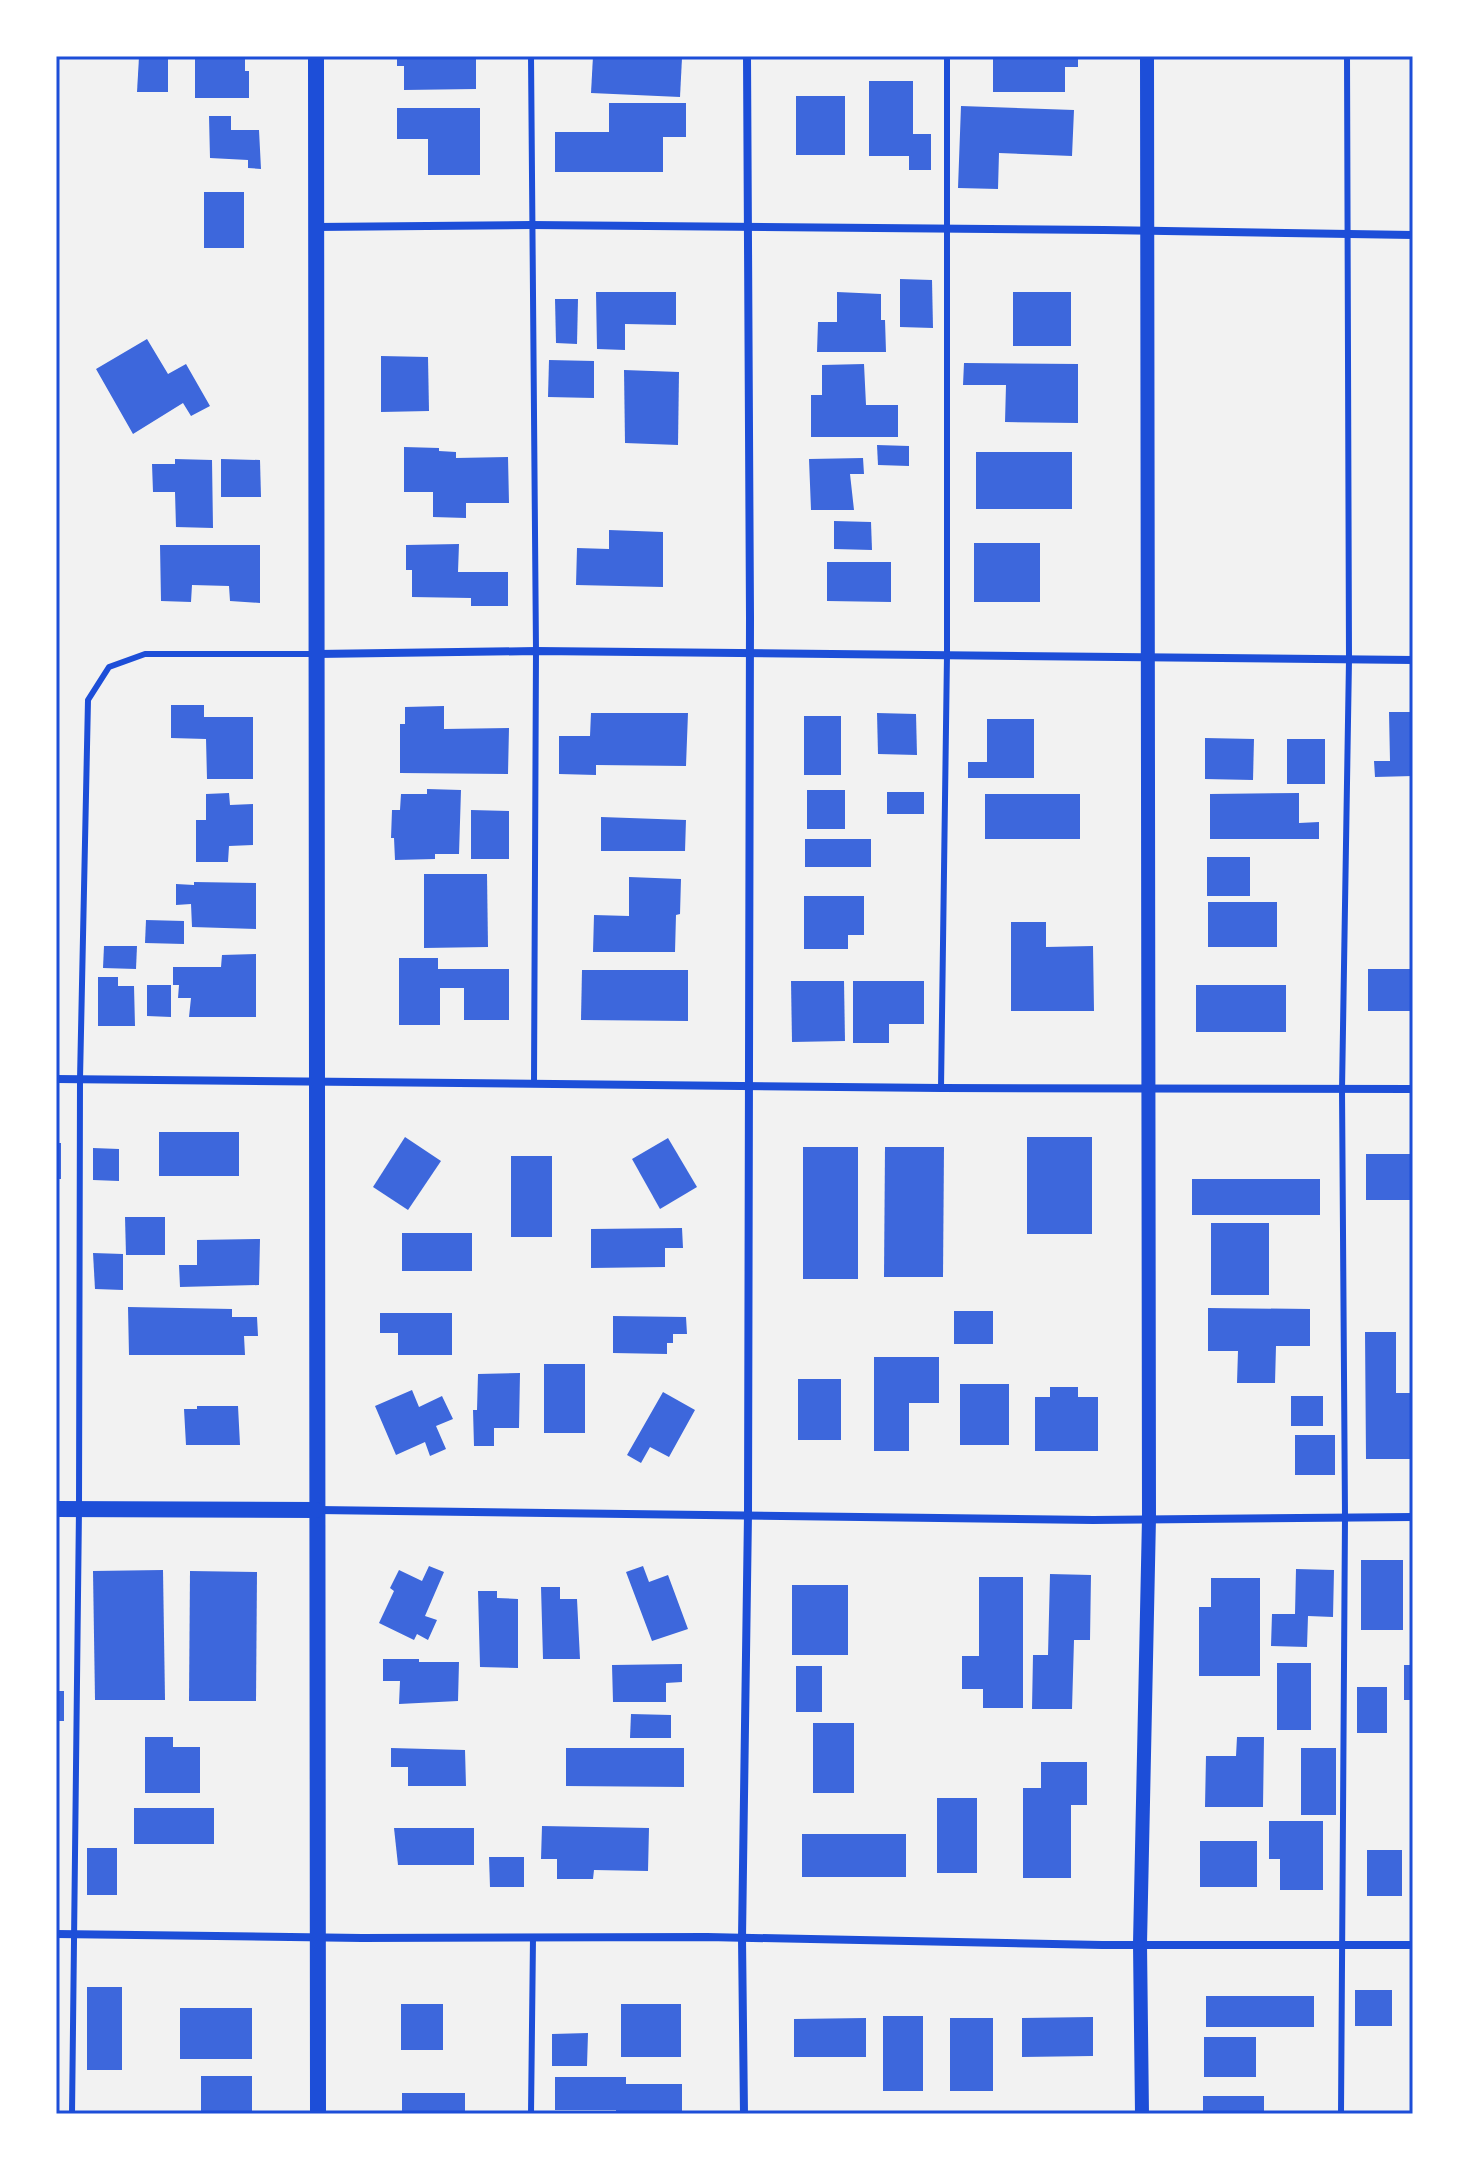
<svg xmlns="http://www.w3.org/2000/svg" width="1469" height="2170" font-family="'Source Sans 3',sans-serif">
	<rect width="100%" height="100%" fill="#f2f2f2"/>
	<!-- building -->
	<g fill="#3d67dc">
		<polygon points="168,56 168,92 137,92 139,57"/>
		<polygon points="195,56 245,56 245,71 249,71 249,98 195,98"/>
		<polygon points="397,56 476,56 476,89 404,90 404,66 397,66"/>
		<polygon points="593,56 682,58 680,97 591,93"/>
		<polygon points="993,56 1078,56 1078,67 1065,67 1065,92 993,92"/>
		<polygon points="869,81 913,81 913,134 931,134 931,170 909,170 909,156 869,156"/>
		<rect x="796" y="96" width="49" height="59"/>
		<polygon points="609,103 686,103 686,137 663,137 663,172 555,172 555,132 609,132"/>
		<polygon points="961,106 1074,110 1072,156 999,153 998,189 958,188"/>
		<polygon points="397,108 480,108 480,175 428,175 428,139 397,139"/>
		<polygon points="209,116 231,116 231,130 259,130 261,169 248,168 248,160 210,158"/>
		<rect x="204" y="192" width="40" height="56"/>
		<polygon points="900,279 932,280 933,328 900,327"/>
		<polygon points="596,292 676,292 676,325 625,324 625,350 597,349"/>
		<polygon points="837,292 881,294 881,320 885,320 886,352 817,352 818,322 837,322"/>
		<rect x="1013" y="292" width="58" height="54"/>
		<polygon points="555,299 578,299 577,344 556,343"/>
		<polygon points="147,339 168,374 186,364 210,406 191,416 183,403 133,434 96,369"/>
		<polygon points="381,356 428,357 429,411 381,412"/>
		<polygon points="549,360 594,361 594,398 548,397"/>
		<polygon points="964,363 1078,364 1078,423 1005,422 1006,385 963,385"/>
		<polygon points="864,364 866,405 898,405 898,437 811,437 811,395 822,395 822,365"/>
		<polygon points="624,370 679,372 678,445 625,443"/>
		<polygon points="877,445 909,446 909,466 878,465"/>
		<polygon points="404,447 439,448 439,451 456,452 456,458 508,457 509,503 466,503 466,518 433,517 433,492 404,492"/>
		<rect x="976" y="452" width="96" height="57"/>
		<polygon points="863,458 864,474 850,474 854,510 811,510 809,459"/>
		<polygon points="175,459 212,460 213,528 176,527 175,492 153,492 152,464 175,464"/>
		<polygon points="221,459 260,460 261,497 221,497"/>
		<polygon points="834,521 871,522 872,550 834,549"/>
		<polygon points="609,530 663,532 663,587 576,585 577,548 609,549"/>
		<rect x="974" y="543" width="66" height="59"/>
		<polygon points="459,544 458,572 508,572 508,606 471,606 471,598 412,597 412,570 406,570 406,545"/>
		<polygon points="160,545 260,545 260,603 230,601 229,586 192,585 191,602 161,601"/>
		<polygon points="827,562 891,562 891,602 827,601"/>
		<polygon points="171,705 204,705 204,717 253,717 253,779 207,779 206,739 171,738"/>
		<polygon points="444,706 444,729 509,728 508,774 400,773 400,724 405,724 405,707"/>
		<polygon points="1389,712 1413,712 1413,776 1375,777 1374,761 1390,761"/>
		<polygon points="591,713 688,713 686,766 596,765 596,775 559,774 559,736 590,736"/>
		<polygon points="877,713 916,714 917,755 878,754"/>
		<rect x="804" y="716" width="37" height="59"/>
		<polygon points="987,719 1034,719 1034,778 968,778 968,762 987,762"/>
		<polygon points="1205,738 1254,739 1253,780 1205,779"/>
		<rect x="1287" y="739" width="38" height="45"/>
		<polygon points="427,789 461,790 459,854 435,854 435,859 395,860 394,838 391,838 392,810 400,810 401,794 427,794"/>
		<rect x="807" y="790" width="38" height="39"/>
		<rect x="887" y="792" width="37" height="22"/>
		<polygon points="229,793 230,805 253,804 253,845 229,846 228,862 196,862 196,820 206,820 206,794"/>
		<polygon points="1299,793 1299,823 1319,822 1319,839 1210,839 1210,794"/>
		<rect x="985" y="794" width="95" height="45"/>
		<polygon points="471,810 509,811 509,859 471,859"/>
		<polygon points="601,817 686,820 685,851 601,851"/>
		<rect x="805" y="839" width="66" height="28"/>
		<rect x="1207" y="857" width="43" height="39"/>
		<polygon points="424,874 487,874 488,947 424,948"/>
		<polygon points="629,877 681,879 680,914 676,915 675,952 593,952 594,915 629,916"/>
		<polygon points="194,882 256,883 256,929 192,927 191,904 176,905 176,884 194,885"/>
		<polygon points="804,896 864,896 864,935 848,935 848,949 804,949"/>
		<rect x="1208" y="902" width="69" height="45"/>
		<polygon points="146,920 184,921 184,944 145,943"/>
		<polygon points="1011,922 1046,922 1046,947 1093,946 1094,1011 1011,1011"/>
		<polygon points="104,946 137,946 136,969 103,968"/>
		<polygon points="256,954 256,1017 189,1017 191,998 178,998 179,985 173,985 173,967 221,967 222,955"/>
		<polygon points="399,958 438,958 438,969 509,969 509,1020 464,1020 464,988 440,988 440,1025 399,1025"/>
		<rect x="1368" y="969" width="45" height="42"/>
		<polygon points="582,970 688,970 688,1021 581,1020"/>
		<polygon points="98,977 118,977 118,986 134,986 135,1026 98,1026"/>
		<polygon points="791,981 844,981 845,1041 792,1042"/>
		<polygon points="853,981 924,981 924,1024 889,1024 889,1043 853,1043"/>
		<polygon points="147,985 171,985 171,1017 147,1016"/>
		<rect x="1196" y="985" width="90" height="47"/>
		<rect x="159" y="1132" width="80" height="44"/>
		<polygon points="405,1137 441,1161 408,1210 373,1187"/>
		<rect x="1027" y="1137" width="65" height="97"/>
		<polygon points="668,1138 697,1187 660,1209 632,1159"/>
		<rect x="56" y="1143" width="5" height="36"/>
		<rect x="803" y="1147" width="55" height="132"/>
		<polygon points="885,1147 944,1147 943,1277 884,1277"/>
		<polygon points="93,1148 119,1149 119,1181 93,1180"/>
		<rect x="1366" y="1154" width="47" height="46"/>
		<rect x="511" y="1156" width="41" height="81"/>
		<rect x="1192" y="1179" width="128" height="36"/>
		<polygon points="125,1217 165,1217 165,1255 126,1255"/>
		<rect x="1211" y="1223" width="58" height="72"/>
		<polygon points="682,1228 683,1248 665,1248 665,1267 591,1268 591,1229"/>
		<rect x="402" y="1233" width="70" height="38"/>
		<polygon points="260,1239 259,1285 180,1287 179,1265 197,1265 197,1240"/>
		<polygon points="93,1253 123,1254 123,1290 95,1289"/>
		<polygon points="128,1307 232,1309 232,1317 257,1317 258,1336 244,1336 245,1355 129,1355"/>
		<polygon points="1208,1308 1310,1309 1310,1346 1276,1346 1275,1383 1237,1383 1238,1351 1208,1351"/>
		<rect x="954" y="1311" width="39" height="33"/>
		<polygon points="380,1313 452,1313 452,1355 398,1355 398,1333 380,1333"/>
		<polygon points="613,1316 686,1317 687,1334 673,1334 673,1343 667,1343 667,1354 613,1353"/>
		<polygon points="1365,1332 1396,1332 1396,1393 1413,1393 1413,1459 1366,1459"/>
		<polygon points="874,1357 939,1357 939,1403 909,1403 909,1451 874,1451"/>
		<rect x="544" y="1364" width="41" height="69"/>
		<polygon points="520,1373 519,1428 494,1428 494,1446 474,1446 473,1410 477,1410 478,1374"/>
		<rect x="798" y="1379" width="43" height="61"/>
		<rect x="960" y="1384" width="49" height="61"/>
		<polygon points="1050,1387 1078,1387 1078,1397 1098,1397 1098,1451 1035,1451 1035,1397 1050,1397"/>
		<polygon points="412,1390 419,1407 442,1396 453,1419 436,1426 446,1449 430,1456 425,1442 396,1455 375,1406"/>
		<polygon points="663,1392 695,1410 669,1457 650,1447 641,1463 627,1455"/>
		<rect x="1291" y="1396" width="32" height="30"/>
		<polygon points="197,1406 238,1406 240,1445 186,1445 184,1409 197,1409"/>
		<rect x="1295" y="1435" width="40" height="40"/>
		<rect x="1361" y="1560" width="42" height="70"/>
		<polygon points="429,1566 444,1572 425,1616 437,1620 428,1640 417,1634 414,1640 379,1623 394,1591 390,1588 399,1570 422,1581"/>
		<polygon points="643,1566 649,1582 668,1575 688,1629 652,1641 626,1572"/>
		<polygon points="1296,1569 1334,1570 1333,1617 1308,1616 1307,1647 1271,1646 1272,1614 1295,1614"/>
		<polygon points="163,1570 165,1700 95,1700 93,1571"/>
		<polygon points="190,1571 257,1572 256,1701 189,1701"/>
		<polygon points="1050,1574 1091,1575 1090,1640 1074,1640 1072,1709 1032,1709 1033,1655 1048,1655"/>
		<polygon points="979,1577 1023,1577 1023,1708 983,1708 983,1689 962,1689 962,1656 979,1656"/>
		<polygon points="1211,1578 1260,1578 1260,1676 1199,1676 1199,1607 1211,1607"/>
		<rect x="792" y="1585" width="56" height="70"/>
		<polygon points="541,1587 560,1587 560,1599 577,1599 580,1659 543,1659"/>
		<polygon points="478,1591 497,1591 497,1598 518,1599 518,1668 480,1667"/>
		<polygon points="383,1659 419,1659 419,1662 459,1662 458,1701 399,1704 400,1681 383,1681"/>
		<rect x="1277" y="1663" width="34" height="67"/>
		<polygon points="682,1664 682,1682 666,1683 666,1702 613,1702 612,1665"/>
		<rect x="1404" y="1665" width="9" height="35"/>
		<rect x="796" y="1666" width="26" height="46"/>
		<rect x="1357" y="1687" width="30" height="46"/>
		<rect x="56" y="1691" width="8" height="30"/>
		<polygon points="631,1714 671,1715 671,1738 630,1738"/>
		<rect x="813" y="1723" width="41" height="70"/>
		<polygon points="145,1737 173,1737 173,1747 200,1747 200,1793 145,1793"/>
		<polygon points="1237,1737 1264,1737 1263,1807 1205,1807 1206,1756 1236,1756"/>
		<polygon points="391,1748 465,1750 466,1786 408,1786 408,1767 391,1767"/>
		<polygon points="566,1748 684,1748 684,1787 566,1786"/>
		<rect x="1301" y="1748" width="35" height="67"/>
		<polygon points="1041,1762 1087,1762 1087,1805 1071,1805 1071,1878 1023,1878 1023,1788 1041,1788"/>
		<rect x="937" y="1798" width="40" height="75"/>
		<rect x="134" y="1808" width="80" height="36"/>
		<polygon points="1269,1821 1323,1821 1323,1890 1280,1890 1280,1859 1269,1859"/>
		<polygon points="542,1826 649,1828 648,1871 594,1870 593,1879 557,1879 557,1859 541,1859"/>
		<polygon points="394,1828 474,1828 474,1865 398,1865"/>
		<rect x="802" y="1834" width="104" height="43"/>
		<rect x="1200" y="1841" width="57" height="46"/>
		<rect x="87" y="1848" width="30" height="47"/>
		<rect x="1367" y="1850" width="35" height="46"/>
		<polygon points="489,1857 524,1857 524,1887 490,1887"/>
		<rect x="87" y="1987" width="35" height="83"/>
		<rect x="1355" y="1990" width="37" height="36"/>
		<rect x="1206" y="1996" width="108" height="31"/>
		<rect x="401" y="2004" width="42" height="46"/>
		<rect x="621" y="2004" width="60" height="53"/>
		<rect x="180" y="2008" width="72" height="51"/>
		<rect x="883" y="2016" width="40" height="75"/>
		<polygon points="1093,2017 1093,2056 1022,2057 1022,2018"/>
		<polygon points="866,2018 866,2057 794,2057 794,2019"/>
		<rect x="950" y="2018" width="43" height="73"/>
		<polygon points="588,2033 587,2066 552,2066 552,2034"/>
		<rect x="1204" y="2037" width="52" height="40"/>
		<rect x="201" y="2076" width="51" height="38"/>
		<polygon points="555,2077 626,2077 626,2084 682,2084 682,2114 616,2114 616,2110 555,2110"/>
		<rect x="402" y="2093" width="63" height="21"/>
		<rect x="1203" y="2096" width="61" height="18"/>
	</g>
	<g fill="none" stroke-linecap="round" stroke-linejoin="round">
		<!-- service -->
		<g stroke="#1d4ed8" stroke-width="6">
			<polyline points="531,56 536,651 534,1083"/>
			<polyline points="941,1088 947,655 947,56"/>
			<polyline points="72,2114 79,1509 80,1079 88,700 109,667 145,654 314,654"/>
			<polyline points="531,2114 533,1938"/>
			<polyline points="1341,2114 1345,1517 1342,1090 1349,660 1347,56"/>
		</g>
		<!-- minor -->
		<g stroke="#1d4ed8" stroke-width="8">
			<polyline points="316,227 531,225 1104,230 1413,235"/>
			<polyline points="317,654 536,651 1413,660"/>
			<polyline points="56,1079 941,1088 1413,1089"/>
			<polyline points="318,1510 1093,1520 1413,1517"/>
			<polyline points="56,1934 362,1938 707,1937 1102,1945 1413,1945"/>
			<polyline points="744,2114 742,1938 748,1514 750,617 747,56"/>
		</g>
		<!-- tertiary -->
		<polyline stroke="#1d4ed8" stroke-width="14" points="1142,2114 1140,1944 1149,1518 1147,56"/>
		<!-- secondary -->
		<g stroke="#1d4ed8" stroke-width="16">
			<polyline points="316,56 318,2114"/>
			<polyline points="56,1509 316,1510"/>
		</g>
	</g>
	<!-- border -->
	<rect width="1469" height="2170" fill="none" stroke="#ffffff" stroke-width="116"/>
	<rect x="58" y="58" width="1353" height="2054" fill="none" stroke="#1d4ed8" stroke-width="3"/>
</svg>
